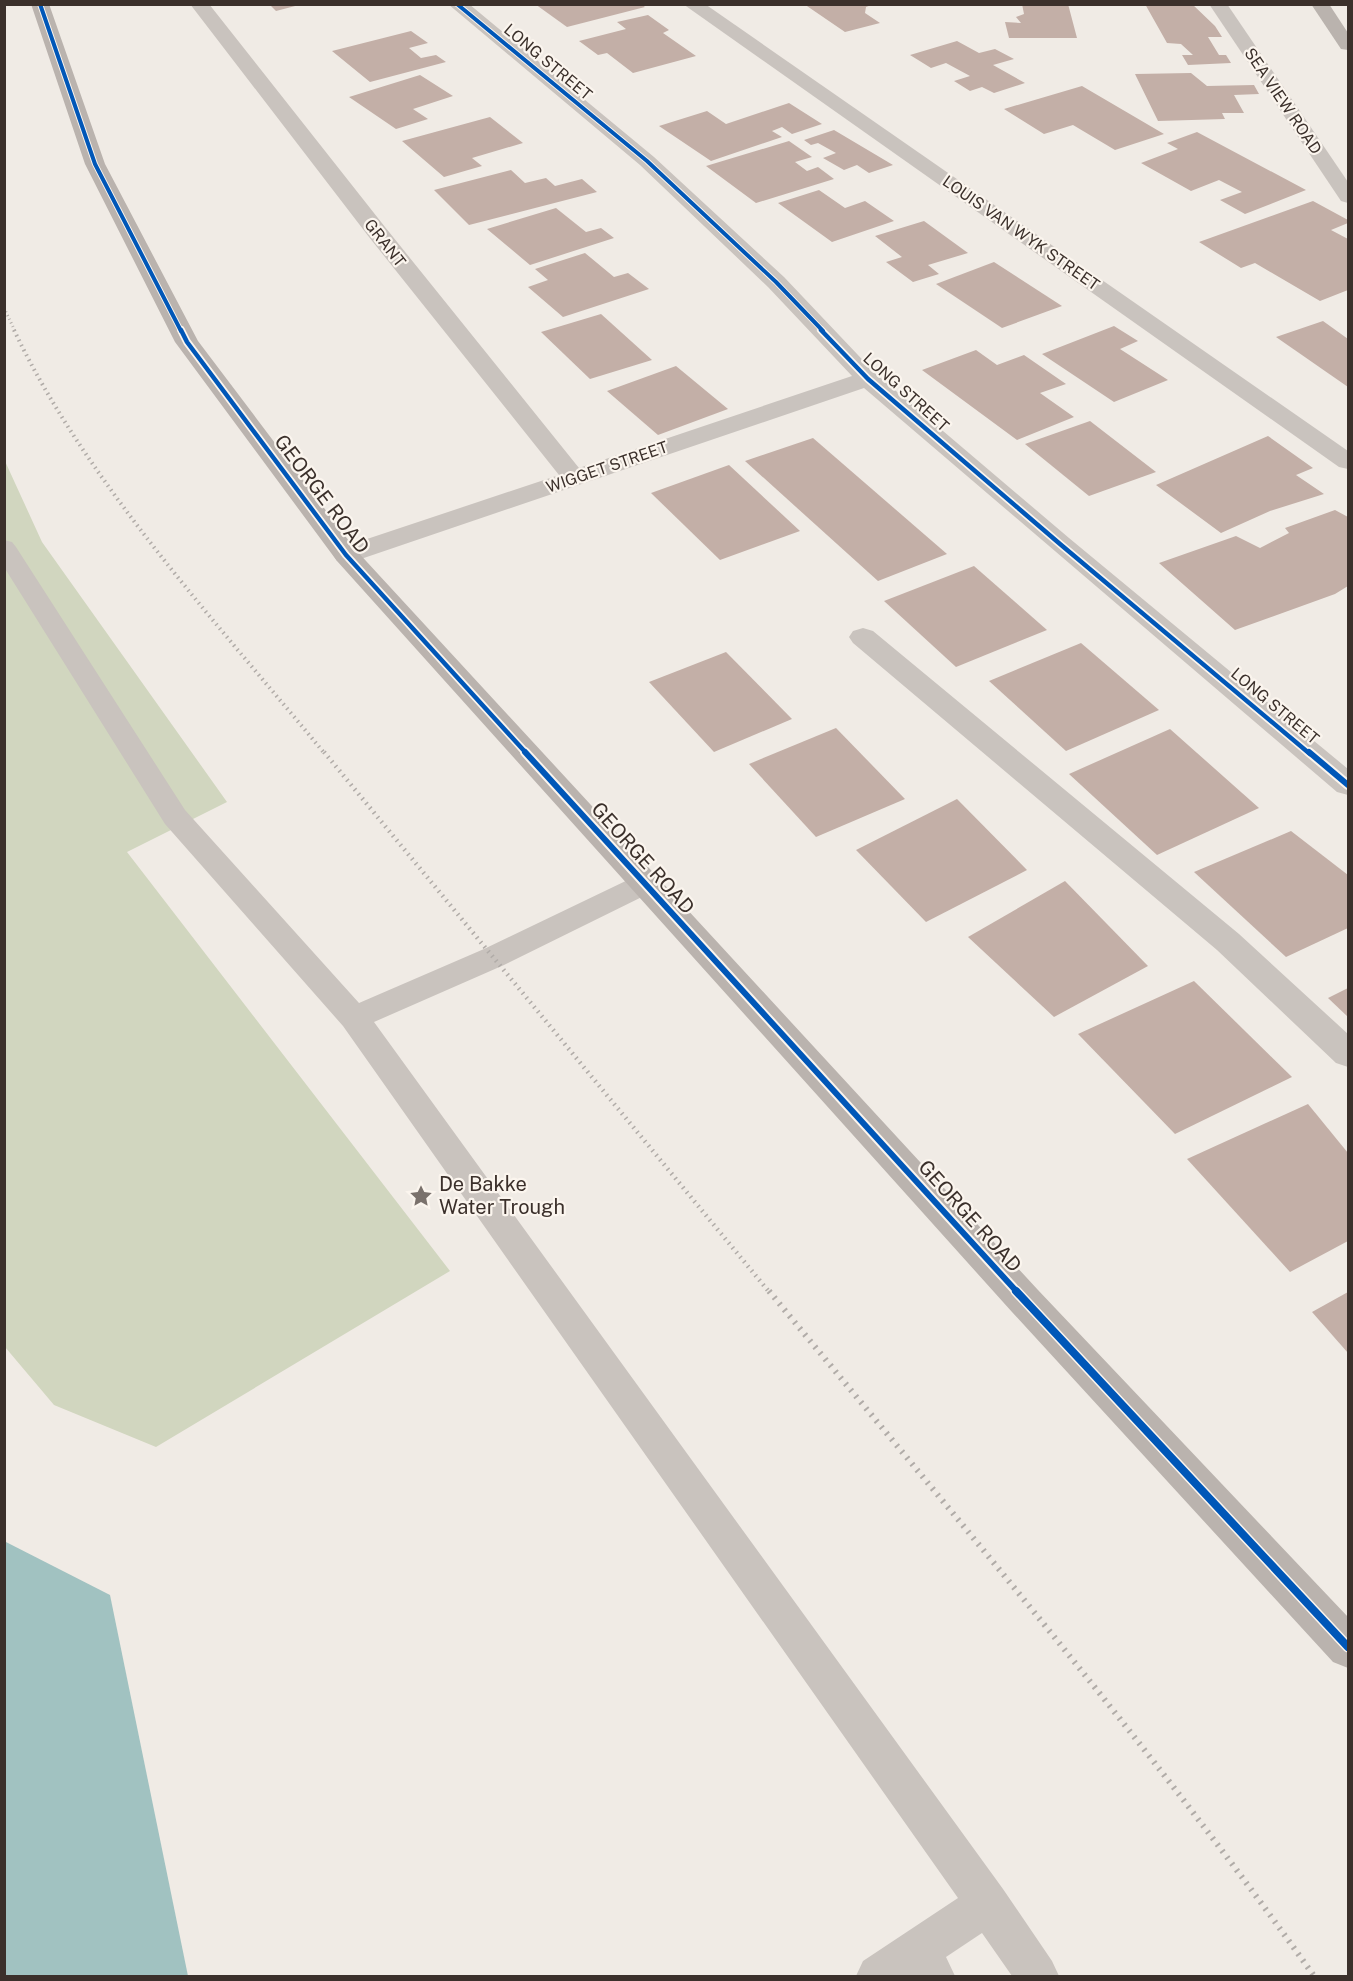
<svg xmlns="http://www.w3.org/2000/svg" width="1353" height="1981" font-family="'Public Sans',sans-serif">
	<rect width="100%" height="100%" fill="#f0ebe5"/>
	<!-- green -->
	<polygon fill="#d1d6bf" points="4,459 42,542 227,802 127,852 450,1271 156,1447 54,1405 5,1347"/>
	<!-- water -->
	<polygon fill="#a1c2c1" points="4,1541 110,1595 188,1976 5,1976"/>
	<!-- building -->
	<g fill="#c3afa7">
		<polygon points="269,4 299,4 299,5 276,11"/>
		<polygon points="535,4 641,4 645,7 567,27"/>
		<polygon points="804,4 874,4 866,7 865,13 880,23 845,32"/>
		<polygon points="1022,4 1068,4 1077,38 1009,38 1005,22 1021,23 1016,17 1024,14"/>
		<polygon points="1145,4 1192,4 1215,26 1222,37 1208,37 1219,55 1226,55 1231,63 1188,65 1182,55 1193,55 1181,44 1167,43"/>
		<polygon points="648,15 669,30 663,33 696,56 633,73 607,53 598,55 579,41 626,29 617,22"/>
		<polygon points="411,31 428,43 409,48 421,58 436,55 446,62 370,82 332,51"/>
		<polygon points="957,41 979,53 995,49 1014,59 993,65 1025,83 994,93 982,87 970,91 954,81 970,76 946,63 931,68 910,55"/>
		<polygon points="1191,73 1207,86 1254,85 1259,94 1234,95 1244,113 1222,113 1225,119 1158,121 1135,74"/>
		<polygon points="420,75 453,96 413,109 428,119 396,129 349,97"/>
		<polygon points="1082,86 1164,134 1115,150 1073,125 1044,134 1004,109"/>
		<polygon points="789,103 822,124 792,134 782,127 772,131 782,137 711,161 659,126 707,111 726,124"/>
		<polygon points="490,117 523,143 472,158 482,166 444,177 402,141"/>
		<polygon points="834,130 893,165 869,173 857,165 844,170 823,158 836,153 818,143 811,145 804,140"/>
		<polygon points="1197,132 1306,190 1245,214 1220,200 1242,192 1219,180 1191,191 1141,163 1178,149 1167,143"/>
		<polygon points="789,141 812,157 795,162 807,171 818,167 834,179 756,203 706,166"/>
		<polygon points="511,170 525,183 546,178 555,186 582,179 597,192 469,225 434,190"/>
		<polygon points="819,190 845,208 865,201 894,221 832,242 778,203"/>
		<polygon points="1313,201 1348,220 1348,223 1331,230 1348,239 1348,290 1320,301 1255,263 1241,268 1199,242"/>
		<polygon points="556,208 586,232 601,228 614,238 530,265 487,229"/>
		<polygon points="924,221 968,253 928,265 939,274 913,282 886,262 902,257 875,236"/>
		<polygon points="585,253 614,277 628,273 649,289 563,317 528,287 548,280 535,269"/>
		<polygon points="994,262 1062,306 1002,328 936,284"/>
		<polygon points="601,314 652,360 590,379 541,332"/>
		<polygon points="1323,321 1348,339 1348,387 1276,337"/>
		<polygon points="1114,326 1138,341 1120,349 1168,380 1114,402 1042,354"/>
		<polygon points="976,350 997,365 1024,355 1066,384 1040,393 1074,417 1017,440 922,370"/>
		<polygon points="676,366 728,409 658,435 607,391"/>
		<polygon points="1090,421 1156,472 1089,496 1025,444"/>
		<polygon points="1268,436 1313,468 1296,475 1324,494 1270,511 1221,533 1156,485"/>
		<polygon points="813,438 947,554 878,581 745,461"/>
		<polygon points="729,465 800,531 720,560 651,493"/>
		<polygon points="1335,510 1348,517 1348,586 1335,594 1235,630 1159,563 1236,536 1260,548 1289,533 1285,528"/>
		<polygon points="974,566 1047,630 956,667 884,601"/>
		<polygon points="1081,643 1159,710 1066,751 989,681"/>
		<polygon points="726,652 792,719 714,752 649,682"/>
		<polygon points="836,728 905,799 816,837 749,764"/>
		<polygon points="1170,729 1259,808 1157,855 1069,774"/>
		<polygon points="957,799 1027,870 926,922 856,850"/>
		<polygon points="1291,831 1348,875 1348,928 1286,957 1194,872"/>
		<polygon points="1065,881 1148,966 1054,1017 968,937"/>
		<polygon points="1194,981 1292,1077 1175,1134 1078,1034"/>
		<polygon points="1348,988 1348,1017 1328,998"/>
		<polygon points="1308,1104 1348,1153 1348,1241 1290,1272 1187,1159"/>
		<polygon points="1348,1292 1348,1353 1312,1312"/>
	</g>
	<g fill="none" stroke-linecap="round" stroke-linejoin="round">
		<!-- lane -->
		<polygon fill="#c9c3be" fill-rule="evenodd" points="4,540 12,542 16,547 185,810 359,1003 484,949 634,877 644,874 654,877 658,884 654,891 504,965 374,1022 1003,1889 1052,1961 1059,1976 1012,1976 982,1933 946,1957 955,1976 856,1976 863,1961 958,1898 343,1026 165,824 4,567"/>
		<!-- street -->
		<g fill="#c9c3be" fill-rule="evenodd">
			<polygon points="190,4 209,4 385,227 579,468 852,376 768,287 640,165 448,4 469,4 654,157 784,277 876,374 1069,538 1348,769 1348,795 1337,792 864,388 355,561 346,563 337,561 333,555 337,549 559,475 369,237"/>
			<polygon points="683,4 705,4 1348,451 1348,469 1339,467"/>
			<polygon points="1209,4 1227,4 1348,182 1348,203 1341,201"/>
			<polygon points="863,628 873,631 1239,934 1348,1034 1348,1067 1336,1063 1217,950 853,643 849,637 853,631"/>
		</g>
		<!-- secondary -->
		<g fill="#bab3ae" fill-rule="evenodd">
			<polygon points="31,4 49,4 105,164 198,341 355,549 1038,1290 1348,1617 1348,1668 1333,1662 1012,1312 337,561 175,342 85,164"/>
			<polygon points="1311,4 1329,4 1348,33 1348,50 1341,49"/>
		</g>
		<!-- rail-far3 -->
		<polyline stroke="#b1aca8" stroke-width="3" stroke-dasharray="1 3" stroke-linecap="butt" points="4,308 15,331"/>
		<!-- rail-far2 -->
		<path stroke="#b1aca8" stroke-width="4" stroke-dasharray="1.5 4" stroke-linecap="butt" d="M14 330C86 482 218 624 325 754"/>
		<!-- rail-far1 -->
		<polyline stroke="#b1aca8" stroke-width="4.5" stroke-dasharray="1.5 4.5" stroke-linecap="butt" points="324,752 770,1293"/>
		<!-- rail -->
		<path stroke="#b1aca8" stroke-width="6" stroke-dasharray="2 6" stroke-linecap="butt" d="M769 1291C954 1516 1145 1738 1314 1976"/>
		<!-- cycleway-far3 casing -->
		<g stroke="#fbf5ee" stroke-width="6">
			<g id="cycleway-far3">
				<polyline points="40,4 95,164 181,331"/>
				<polyline points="457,4 647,161 776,282 823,331"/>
			</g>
		</g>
		<!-- cycleway-far2 casing -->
		<g stroke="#fbf5ee" stroke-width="8">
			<g id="cycleway-far2">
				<polyline points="181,330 187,342 346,555 527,754"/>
				<polyline points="821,330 868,379 1060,544 1310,754"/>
			</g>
		</g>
		<!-- cycleway-far1 casing -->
		<g stroke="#fbf5ee" stroke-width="10">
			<g id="cycleway-far1">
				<polyline points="525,752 1018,1293"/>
				<polyline points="1309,752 1348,785"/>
			</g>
		</g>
		<!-- cycleway casing -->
		<g stroke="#fbf5ee" stroke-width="11">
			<polyline id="cycleway" points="1016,1291 1348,1647"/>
		</g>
		<!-- cycleway-far3 -->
		<use href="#cycleway-far3" stroke="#0057b8" stroke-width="4"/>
		<!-- cycleway-far2 -->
		<use href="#cycleway-far2" stroke="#0057b8" stroke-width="4.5"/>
		<!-- cycleway-far1 -->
		<use href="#cycleway-far1" stroke="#0057b8" stroke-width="6"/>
		<!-- cycleway -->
		<use href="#cycleway" stroke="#0057b8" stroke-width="8"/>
	</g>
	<!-- icons -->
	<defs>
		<g id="sight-bare" transform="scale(1.8)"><path d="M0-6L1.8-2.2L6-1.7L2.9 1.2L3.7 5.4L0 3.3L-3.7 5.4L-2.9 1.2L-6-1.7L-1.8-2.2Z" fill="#7a716c" stroke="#fbf5ee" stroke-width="2.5" paint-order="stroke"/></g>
	</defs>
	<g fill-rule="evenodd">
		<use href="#sight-bare" x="421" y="1196"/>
	</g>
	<g text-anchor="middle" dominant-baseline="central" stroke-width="4.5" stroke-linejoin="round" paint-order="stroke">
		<!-- far-street labels -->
		<g font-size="16" fill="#3b302b" stroke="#fbf5ee">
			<text transform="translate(548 62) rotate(40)">LONG STREET</text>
			<text transform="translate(1283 101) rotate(56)">SEA VIEW ROAD</text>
			<text transform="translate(1021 233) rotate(35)">LOUIS VAN WYK STREET</text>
			<text transform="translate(385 243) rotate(52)">GRANT</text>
			<text transform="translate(906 392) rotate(42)">LONG STREET</text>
			<text transform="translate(607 467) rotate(-19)">WIGGET STREET</text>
			<text transform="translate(1275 706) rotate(40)">LONG STREET</text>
		</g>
		<!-- street labels -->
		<g font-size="20" fill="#3b302b" stroke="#fbf5ee">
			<text transform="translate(322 494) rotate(53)">GEORGE ROAD</text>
			<text transform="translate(643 858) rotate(48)">GEORGE ROAD</text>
			<text transform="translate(970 1216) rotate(48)">GEORGE ROAD</text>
		</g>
		<!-- poi labels -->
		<g font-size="20" fill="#3b302b" stroke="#fbf5ee" text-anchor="start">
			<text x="439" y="1184">De Bakke<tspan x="439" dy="23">Water Trough</tspan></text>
		</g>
	</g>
	<!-- border -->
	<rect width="1353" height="1981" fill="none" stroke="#3b302b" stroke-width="12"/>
</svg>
